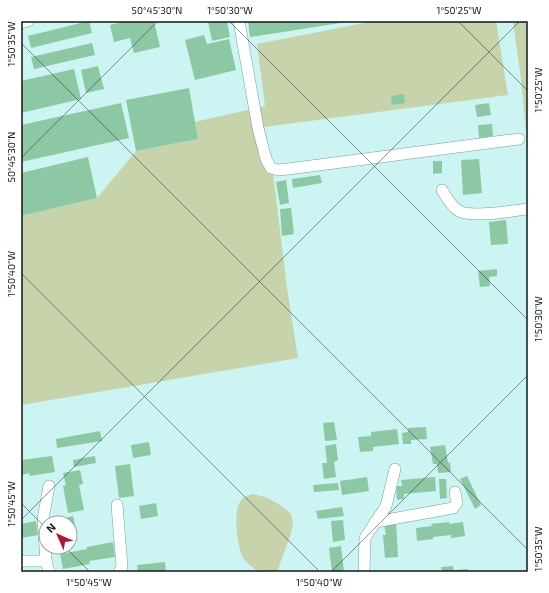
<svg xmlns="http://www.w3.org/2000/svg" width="549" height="593" font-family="'Exo 2',sans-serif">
	<rect width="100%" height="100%" fill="#ccf4f2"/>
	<!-- green -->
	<g fill="#c6d3ab">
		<polygon points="365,21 496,21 508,95 264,127 274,181 287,288 298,358 21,405 21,216 97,198 136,151 198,139 195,122 265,106 257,44 364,23"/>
		<polygon points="513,21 528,21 528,153 521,79"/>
		<path d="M252 494C267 496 280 504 291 514L293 524 290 536 277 572C271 572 263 574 258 571 254 569 247 563 244 559 237 549 233 512 240 502 243 497 247 496 252 494Z"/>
	</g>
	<!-- building -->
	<g fill="#8dc8a4">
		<polygon points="89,21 92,33 31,48 28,36"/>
		<polygon points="127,21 154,21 160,47 134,53 130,38 114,42 110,25"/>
		<polygon points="208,21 227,21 230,37 212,41"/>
		<polygon points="248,21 347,21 347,22 250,37"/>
		<polygon points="204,35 207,44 229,39 236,70 195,80 185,40"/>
		<polygon points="92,43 95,55 34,69 31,57"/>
		<polygon points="98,66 104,89 86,93 81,70"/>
		<polygon points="74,69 81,99 21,113 21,81"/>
		<polygon points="189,88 198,139 136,151 126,100"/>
		<polygon points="404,94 405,103 392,105 391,96"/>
		<polygon points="121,103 129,138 21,162 21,125"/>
		<polygon points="489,103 491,115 477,117 475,105"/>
		<polygon points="492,124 493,136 479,138 478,125"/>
		<polygon points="88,157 97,198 21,216 21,173"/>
		<polygon points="479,159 482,193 463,195 461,160"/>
		<polygon points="433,161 442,161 442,173 433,174"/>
		<polygon points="320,175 322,183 293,188 292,179"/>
		<polygon points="286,180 289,203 280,205 276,182"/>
		<polygon points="291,208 294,234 282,236 280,209"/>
		<polygon points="506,220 508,244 491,245 489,222"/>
		<polygon points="497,269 497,276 489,277 490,286 480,287 478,271"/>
		<polygon points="334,422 337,440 325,441 323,423"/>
		<polygon points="426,427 427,439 411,440 411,444 403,444 402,433 408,432 408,428"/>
		<polygon points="397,429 399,444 373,447 373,451 360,452 358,437 371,436 371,432"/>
		<polygon points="100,431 102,441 57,448 56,439"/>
		<polygon points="149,442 151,455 133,458 131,445"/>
		<polygon points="336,444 338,460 334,462 336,477 324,479 322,463 327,463 325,446"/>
		<polygon points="445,445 448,463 450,462 451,472 438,473 437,464 433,464 430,447"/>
		<polygon points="52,456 55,472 29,476 30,473 21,475 21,460"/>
		<polygon points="95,456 96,463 74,467 73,460"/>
		<polygon points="130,464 134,496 119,498 115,466"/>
		<polygon points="80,470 83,484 79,485 84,510 68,513 63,486 66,485 63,473"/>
		<polygon points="467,476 481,505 475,509 460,479"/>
		<polygon points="367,477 369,491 342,495 340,481"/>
		<polygon points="435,477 436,491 404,494 404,499 397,500 396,486 402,486 401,480"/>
		<polygon points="439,479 446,479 447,498 440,499"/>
		<polygon points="338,483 339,490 314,492 313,485"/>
		<polygon points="156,503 158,516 141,519 139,506"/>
		<polygon points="342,507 344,516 318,519 316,511"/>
		<polygon points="73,516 77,533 70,535 70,523 61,523 61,519"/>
		<polygon points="343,520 345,540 333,542 331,521"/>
		<polygon points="36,521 38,535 22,538 21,524"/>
		<polygon points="396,522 398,557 385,558 383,535 386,535 384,524"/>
		<polygon points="449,522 449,524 463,522 465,536 451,538 451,535 433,537 433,539 417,541 416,528 432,526 431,524"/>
		<polygon points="113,542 115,557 89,561 90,564 63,569 60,554 87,549 87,547"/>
		<polygon points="341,546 344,572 332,572 329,548"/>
		<polygon points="165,562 166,572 138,572 137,565"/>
		<polygon points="453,566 454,570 468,569 468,572 442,572 441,567"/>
	</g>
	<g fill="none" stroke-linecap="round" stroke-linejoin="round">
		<!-- minor casing -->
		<g stroke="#789e9c" stroke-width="12">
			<g id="minor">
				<polyline points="239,21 258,128 266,159 271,168 278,170 288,169 519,139"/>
				<polyline points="21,23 28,21"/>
				<path d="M442 190C446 197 452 207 459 211 471 218 512 211 527 209"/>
				<polyline points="117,505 122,567 119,572"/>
				<polyline points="375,522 453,508 457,503 455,492"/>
				<polyline points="46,561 43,519 49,486"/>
				<polyline points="21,562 24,561 46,561 49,572"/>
				<polyline points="364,572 365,538 386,506 395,469"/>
			</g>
		</g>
		<!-- minor -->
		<use href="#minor" stroke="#fff" stroke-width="11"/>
	</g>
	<!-- ticks -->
	<path fill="none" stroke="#0b1a1a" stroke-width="1" stroke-opacity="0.45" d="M229 21 528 320M458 21 528 91M21 43 528 550M21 158 158 21M21 273 320 572M21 503 46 528M21 520 520 21M65 547 90 572M331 572 528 375"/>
	<!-- border -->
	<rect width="549" height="593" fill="none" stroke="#ffffff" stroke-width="44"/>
	<!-- north arrow -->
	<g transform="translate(58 535) rotate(315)"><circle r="19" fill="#ffffff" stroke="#9da3a3"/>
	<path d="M0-3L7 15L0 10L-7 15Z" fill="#ac1735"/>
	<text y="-6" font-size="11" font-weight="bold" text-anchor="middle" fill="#0b1a1a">N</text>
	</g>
	<rect x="22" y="22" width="505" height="549" fill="none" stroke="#0b1a1a" stroke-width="1.5"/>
	<g font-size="10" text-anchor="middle" fill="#0b1a1a">
		<text x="157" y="14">50°45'30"N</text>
		<text x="230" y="14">1°50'30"W</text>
		<text x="459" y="14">1°50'25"W</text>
		<text transform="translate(11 44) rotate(-90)" y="4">1°50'35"W</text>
		<text transform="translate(538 90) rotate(-90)" y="4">1°50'25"W</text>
		<text transform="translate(11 157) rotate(-90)" y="4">50°45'30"N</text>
		<text transform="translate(11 274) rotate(-90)" y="4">1°50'40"W</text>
		<text transform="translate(538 319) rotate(-90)" y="4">1°50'30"W</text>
		<text transform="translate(11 504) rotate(-90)" y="4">1°50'45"W</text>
		<text transform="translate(538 549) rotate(-90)" y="4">1°50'35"W</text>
		<text x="89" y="586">1°50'45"W</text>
		<text x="319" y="586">1°50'40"W</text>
	</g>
</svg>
